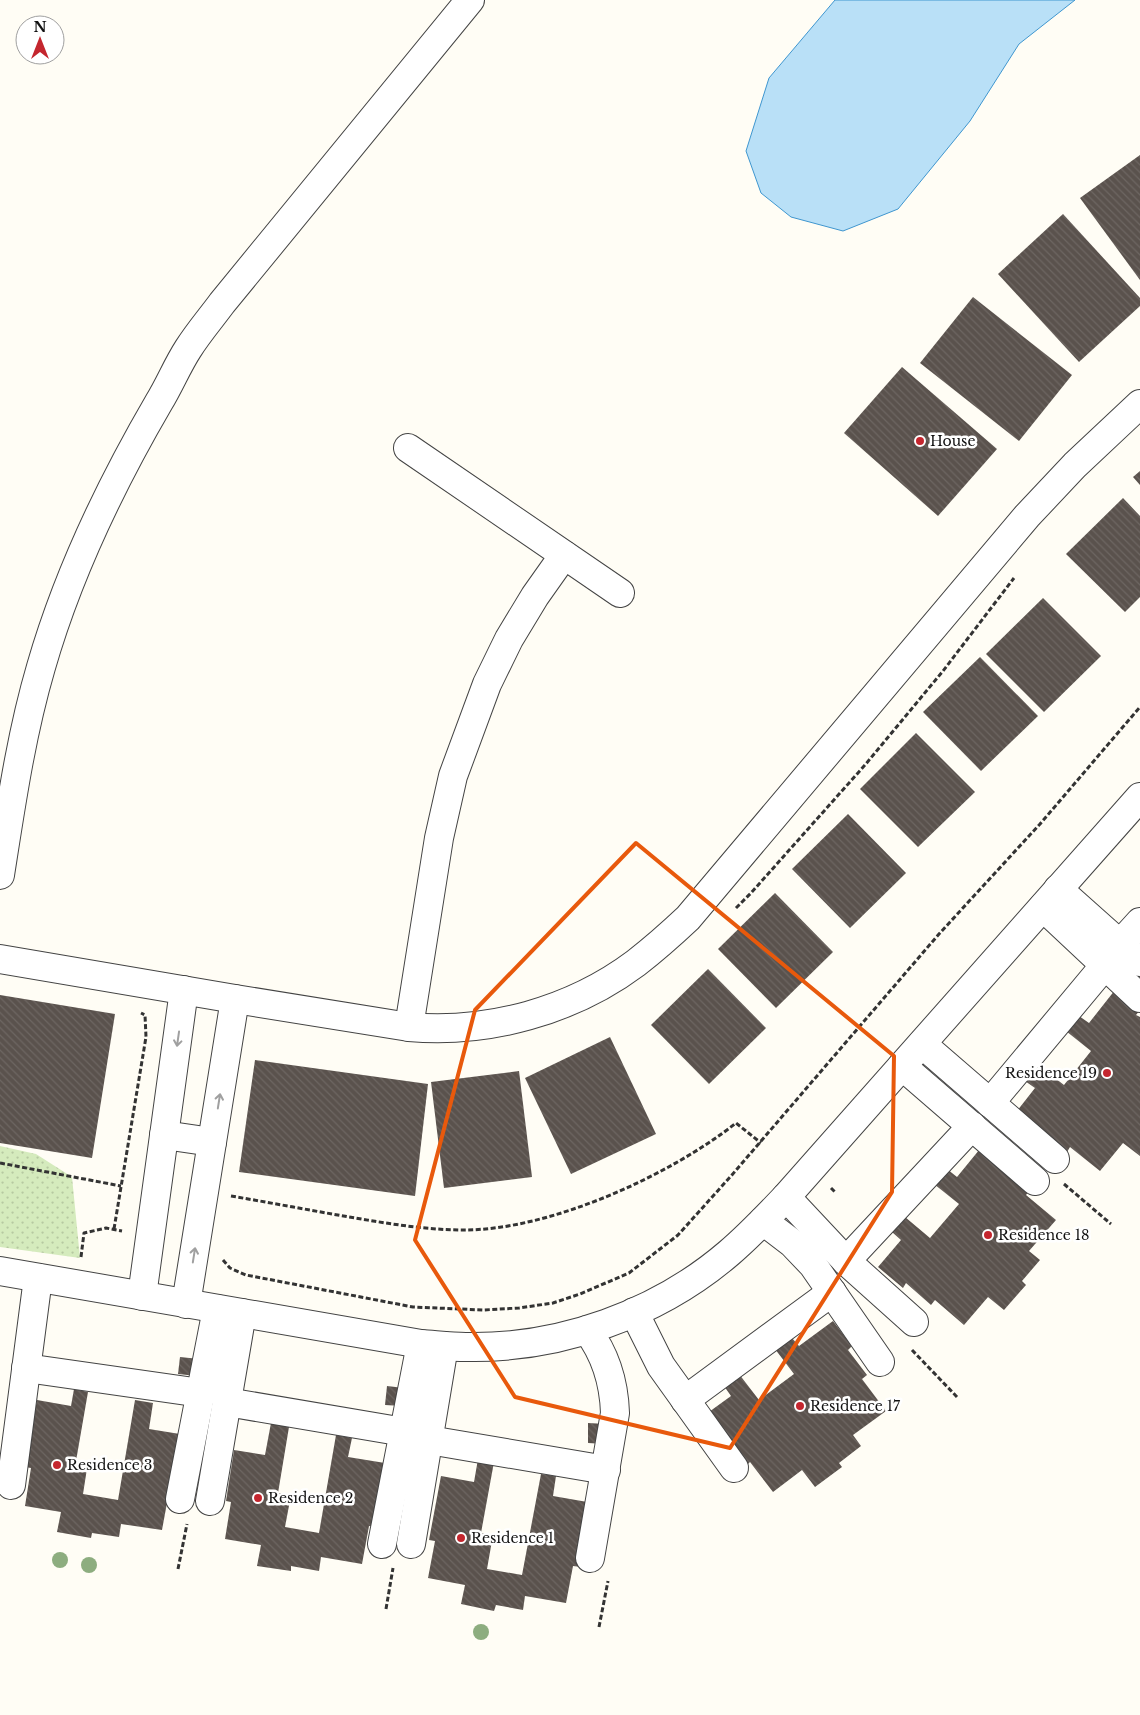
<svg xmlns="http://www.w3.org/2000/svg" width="1140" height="1715" font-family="'Libre Baskerville',serif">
	<defs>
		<pattern id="green-dots" width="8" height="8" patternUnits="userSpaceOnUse" patternTransform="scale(1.25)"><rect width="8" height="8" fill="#d5ebbd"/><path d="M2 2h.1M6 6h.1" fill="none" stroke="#b6c8a1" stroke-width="1.8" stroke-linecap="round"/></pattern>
		<pattern id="building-back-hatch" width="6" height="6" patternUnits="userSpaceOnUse" patternTransform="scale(1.25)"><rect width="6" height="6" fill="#5a524d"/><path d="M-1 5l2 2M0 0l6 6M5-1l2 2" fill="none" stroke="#6d6662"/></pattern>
	</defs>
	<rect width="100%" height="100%" fill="#fffdf5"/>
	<!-- green -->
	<polygon fill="url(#green-dots)" points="0,1146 36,1154 72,1177 80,1258 0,1247"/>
	<!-- water -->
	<polygon fill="#b9e0f7" stroke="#3f96cf" points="835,0 1075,0 1019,44 970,121 898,209 843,231 791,217 761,193 746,151 769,78"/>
	<!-- building -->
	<g fill="url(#building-back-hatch)">
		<polygon points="1140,155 1140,280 1080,198"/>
		<polygon points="1063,214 1140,298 1140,306 1079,362 998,274"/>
		<polygon points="973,297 1072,375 1019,441 920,363"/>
		<polygon points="902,367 997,449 938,516 844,433"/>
		<polygon points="1140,471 1140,485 1133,477"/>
		<polygon points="1123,498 1140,516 1140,597 1125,612 1066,554"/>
		<polygon points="1043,598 1101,656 1044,712 986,654"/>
		<polygon points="980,657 1038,716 981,771 923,712"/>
		<polygon points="916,733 975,792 918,847 860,789"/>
		<polygon points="848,814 906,873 850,928 792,869"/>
		<polygon points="775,893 833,952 776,1008 718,949"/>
		<polygon points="708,969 766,1028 709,1084 651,1025"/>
		<polygon points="1115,990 1140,1010 1136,1015 1140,1017 1140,1156 1123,1143 1100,1171 1070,1147 1067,1152 1041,1131 1013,1116 1035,1088 1025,1081 1038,1065 1064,1085 1091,1051 1066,1031 1079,1016 1089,1023"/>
		<polygon points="0,995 115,1014 92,1158 0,1143"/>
		<polygon points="610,1037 656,1134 571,1174 525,1078"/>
		<polygon points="255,1060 428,1084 415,1196 239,1172"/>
		<polygon points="519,1071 532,1177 444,1188 431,1082"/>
		<polygon points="984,1144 1030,1190 1026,1195 1056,1220 1029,1251 1040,1260 1022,1281 1026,1285 1004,1310 988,1297 964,1325 935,1300 931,1305 906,1283 903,1288 878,1267 901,1240 892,1232 905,1217 930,1238 959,1204 934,1184 947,1169 957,1177"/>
		<polygon points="833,1321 852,1346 848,1350 867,1375 862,1379 886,1411 853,1435 861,1446 839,1463 842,1467 815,1487 802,1470 773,1492 750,1462 746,1466 702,1417 731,1396 724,1386 739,1374 759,1400 794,1374 775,1349 791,1337 799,1346"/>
		<polygon points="180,1357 199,1359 197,1376 178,1374"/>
		<polygon points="387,1386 404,1388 402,1406 385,1405"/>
		<polygon points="74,1389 88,1392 76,1461 88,1462 83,1494 118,1500 135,1400 153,1403 149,1429 186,1435 169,1492 162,1530 121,1524 119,1537 92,1533 91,1538 57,1532 61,1512 25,1506 31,1468 25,1467 37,1400 71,1406"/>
		<polygon points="271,1423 289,1427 278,1493 291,1495 285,1527 319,1533 336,1435 352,1438 348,1457 385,1463 375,1527 369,1526 362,1564 321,1557 319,1571 291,1566 291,1571 257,1566 261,1545 225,1539 231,1502 226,1501 234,1450 265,1455"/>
		<polygon points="588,1423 606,1424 605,1444 588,1443"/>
		<polygon points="478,1459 494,1462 481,1533 493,1535 487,1569 522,1575 541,1474 556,1476 553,1496 593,1503 581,1567 573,1566 566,1603 525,1596 523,1610 496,1605 494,1611 461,1604 465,1585 428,1578 435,1541 429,1540 441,1476 474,1482"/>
	</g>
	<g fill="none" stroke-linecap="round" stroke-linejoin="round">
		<!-- minor casing -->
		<g stroke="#444" stroke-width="30">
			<g id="minor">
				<polyline points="408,448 620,593"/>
				<path d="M0 875C11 805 21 735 41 667 68 573 110 486 159 402 170 384 177 366 188 349 198 333 211 318 222 303L470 0"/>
				<polyline points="1058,889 1140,962"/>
				<polyline points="1043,907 1140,998"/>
				<polyline points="1120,944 1140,922"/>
				<path d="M0 959 235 999 409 1027C488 1034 572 1011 636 963 654 949 671 934 688 918L1027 516 1075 465 1140 404"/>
				<polyline points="409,1027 439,838 453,776 487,684 509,639 535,596 564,555"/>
				<polyline points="922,1044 1055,1159"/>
				<polyline points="902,1066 1035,1181"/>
				<polyline points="990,1103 1105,965"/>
				<polyline points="164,1135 212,1142"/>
				<polyline points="786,1197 846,1261 914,1322"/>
				<polyline points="763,1221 792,1243 813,1265 880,1362"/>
				<polyline points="846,1261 972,1126"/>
				<path d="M0 1271 421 1344C436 1345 451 1347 466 1347 560 1349 658 1314 729 1253 749 1236 768 1216 786 1197L1140 797"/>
				<polyline points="142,1296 184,990"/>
				<polyline points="186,1304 235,999"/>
				<polyline points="634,1312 661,1366 734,1468"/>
				<path d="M587 1330C606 1355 614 1382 615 1413L590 1558"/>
				<polyline points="26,1368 201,1393"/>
				<polyline points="685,1400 832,1292"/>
				<polyline points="227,1402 404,1432"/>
				<polyline points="429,1440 606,1470"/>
				<polyline points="11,1485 38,1278"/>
				<polyline points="180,1499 217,1309"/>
				<polyline points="210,1501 242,1313"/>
				<polyline points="382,1544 421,1344"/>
				<polyline points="411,1544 444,1346"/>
			</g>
		</g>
		<!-- path -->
		<g stroke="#333" stroke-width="3" stroke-dasharray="5 2.5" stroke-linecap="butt">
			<polyline points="736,908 751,893 865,765 943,671 1014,578"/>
			<polyline points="0,1163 121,1186"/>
			<polyline points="1064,1184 1111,1224"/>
			<polyline points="831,1188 836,1193"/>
			<path d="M231 1196C272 1203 314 1211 355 1218 391 1224 427 1230 464 1230 550 1230 669 1176 736 1123L761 1143"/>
			<polyline points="114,1229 146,1037 145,1015 141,1013"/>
			<polyline points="81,1257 84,1233 106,1228 122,1231"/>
			<polyline points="223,1260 230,1268 246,1275 413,1307 483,1310 519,1308 553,1303 580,1294 629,1273 678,1235 731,1176 939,934 1040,824 1140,707"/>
			<polyline points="912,1350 958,1398"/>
			<polyline points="178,1569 187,1524"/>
			<polyline points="386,1609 393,1568"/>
			<polyline points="599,1627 608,1581"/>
		</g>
		<!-- minor -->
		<use href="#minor" stroke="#fff" stroke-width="28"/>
	</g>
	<!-- trees -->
	<g fill="#8dad7f">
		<circle cx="60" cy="1560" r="8"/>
		<circle cx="89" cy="1565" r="8"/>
		<circle cx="481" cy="1632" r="8"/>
	</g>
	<!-- one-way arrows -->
	<defs><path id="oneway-shaft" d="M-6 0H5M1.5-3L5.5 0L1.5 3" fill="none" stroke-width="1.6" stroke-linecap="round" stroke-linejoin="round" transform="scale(1.25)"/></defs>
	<g stroke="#a0a0a0">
		<use href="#oneway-shaft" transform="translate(178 1039) rotate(98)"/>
		<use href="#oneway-shaft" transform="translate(219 1101) rotate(-81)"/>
		<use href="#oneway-shaft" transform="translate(194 1255) rotate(-81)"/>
	</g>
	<!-- marked area -->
	<path fill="none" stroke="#e8590c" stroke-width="4" stroke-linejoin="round" d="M636 843 894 1056 892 1192 730 1448 515 1397 415 1240 475 1010Z"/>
	<!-- markers -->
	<g fill="#c4262e" stroke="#fff" stroke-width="2">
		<circle cx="920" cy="441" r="5"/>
		<circle cx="1107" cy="1073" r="5"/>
		<circle cx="988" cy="1235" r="5"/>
		<circle cx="800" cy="1406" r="5"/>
		<circle cx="57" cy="1465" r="5"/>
		<circle cx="258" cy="1498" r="5"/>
		<circle cx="461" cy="1538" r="5"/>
	</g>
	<g text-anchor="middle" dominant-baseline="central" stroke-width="5" stroke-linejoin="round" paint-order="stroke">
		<!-- poi labels -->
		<g font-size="14" fill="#111" stroke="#fff" text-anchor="start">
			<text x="930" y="441">House</text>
			<text x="1097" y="1073" text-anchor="end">Residence 19</text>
			<text x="998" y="1235">Residence 18</text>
			<text x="810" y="1406">Residence 17</text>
			<text x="67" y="1465">Residence 3</text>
			<text x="268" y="1498">Residence 2</text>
			<text x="471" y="1538">Residence 1</text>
		</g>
	</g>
	<!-- north arrow -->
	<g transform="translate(40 40)"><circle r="24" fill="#ffffff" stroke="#a0a0a0"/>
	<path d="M0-4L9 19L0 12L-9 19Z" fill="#c4262e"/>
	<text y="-8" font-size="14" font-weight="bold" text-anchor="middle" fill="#111111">N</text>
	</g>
</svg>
